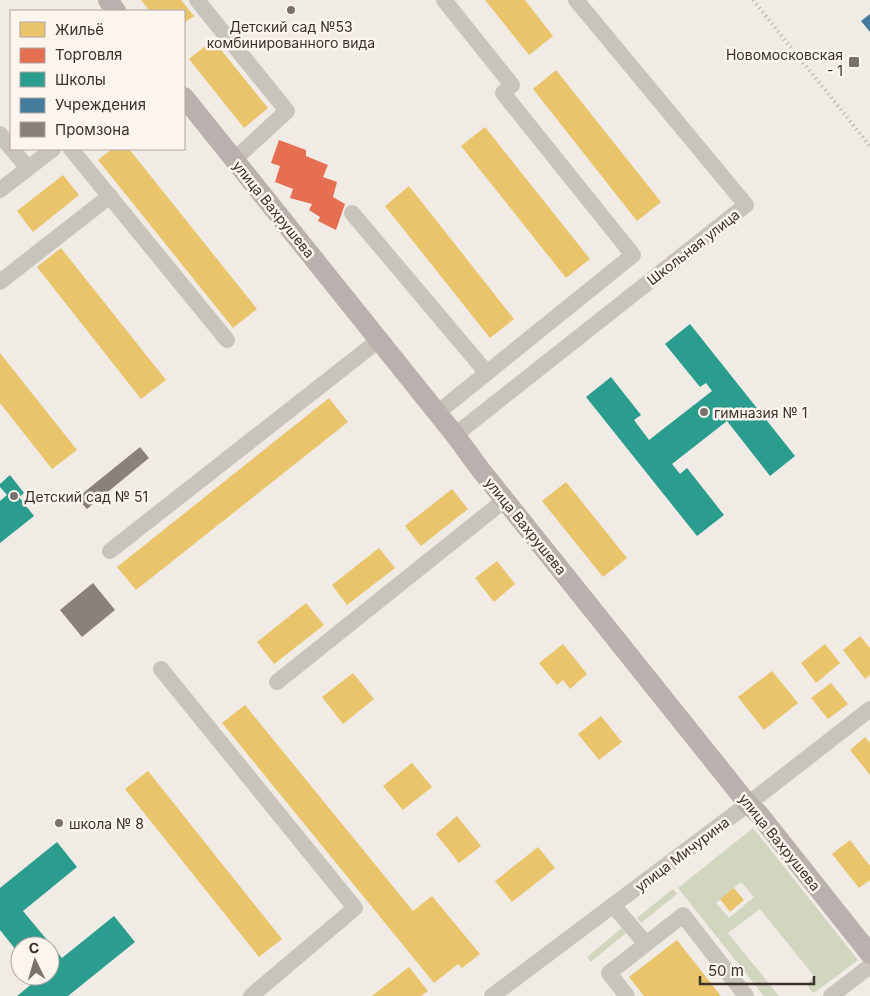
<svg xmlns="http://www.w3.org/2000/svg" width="870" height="996" font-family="Inter,sans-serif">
	<rect width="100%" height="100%" fill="#f0ebe5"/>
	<!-- green -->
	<g fill="#d1d6bf" fill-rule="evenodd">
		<path d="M753 828 858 960 814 993 810 990 807 984 814 976 760 909 728 933 779 996H764L678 888ZM741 882 754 897 729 918 716 903Z"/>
		<polygon points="673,889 677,894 641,923 637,918"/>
		<polygon points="622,928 626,933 591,962 587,957"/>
	</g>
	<!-- homes -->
	<g fill="#e9c46a">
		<polygon points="141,0 181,0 194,16 184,23 184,11 150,11"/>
		<polygon points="485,0 525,0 553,36 529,55"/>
		<polygon points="213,40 268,108 244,128 189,59"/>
		<polygon points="556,70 661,202 637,221 533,89"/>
		<polygon points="485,127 590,259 566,278 461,146"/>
		<polygon points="112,149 129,149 257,309 233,328 98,160"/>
		<polygon points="63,175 79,195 33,232 17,211"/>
		<polygon points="409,186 514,319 490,338 385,206"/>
		<polygon points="61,248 166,380 141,399 37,267"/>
		<polygon points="0,353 77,450 52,469 0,403"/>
		<polygon points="329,398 348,422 136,590 117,567"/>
		<polygon points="566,482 627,558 603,577 542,501"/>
		<polygon points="452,489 468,509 421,546 405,526"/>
		<polygon points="379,548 395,568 347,605 332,585"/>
		<polygon points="497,561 515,584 494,602 475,578"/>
		<polygon points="306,603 324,625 274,664 257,642"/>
		<polygon points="860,636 870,648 870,675 865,679 843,650"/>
		<polygon points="563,644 587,674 570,689 563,680 557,685 539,663"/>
		<polygon points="825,644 840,663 816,683 801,663"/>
		<polygon points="772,671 798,703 764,730 738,697"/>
		<polygon points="353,673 374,699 343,724 322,697"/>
		<polygon points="831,683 848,704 828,719 811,698"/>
		<polygon points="245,705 413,911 432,896 480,954 462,968 458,964 434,983 222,723"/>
		<polygon points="601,716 622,742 599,760 578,734"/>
		<polygon points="865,737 870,743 870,775 850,750"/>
		<polygon points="412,763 432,787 403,810 383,786"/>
		<polygon points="148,771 282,939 259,957 125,789"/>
		<polygon points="457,816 481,846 459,863 436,834"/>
		<polygon points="850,840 870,866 870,880 859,888 832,854"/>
		<polygon points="538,847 555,868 512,902 495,881"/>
		<polygon points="734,888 744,900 730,912 720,899"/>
		<polygon points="677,940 721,996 644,996 629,977"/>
		<polygon points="409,967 428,991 421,996 372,996"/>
	</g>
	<!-- shops -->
	<polygon fill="#e76f51" points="279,140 306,150 306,156 328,165 323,177 337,182 333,197 345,204 336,230 318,221 320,217 309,210 312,204 290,198 293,189 275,182 280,166 271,163"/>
	<!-- schools -->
	<g fill="#2a9d8f">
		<polygon points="690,324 795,456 770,476 727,421 672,464 680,474 687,468 724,515 697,536 586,397 611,377 641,415 634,420 649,440 712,391 706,383 700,387 665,344"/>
		<polygon points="10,475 24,493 19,497 34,516 0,543 0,501 7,495 0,487 0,484"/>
		<polygon points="57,842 77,867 23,911 62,958 114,916 135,942 68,996 17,996 39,978 37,976 50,976 50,946 20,946 20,955 0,930 0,888"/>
	</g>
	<!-- public -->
	<polygon fill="#457b9d" points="870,14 870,32 861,21"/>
	<!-- industry -->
	<g fill="#8a817c">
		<polygon points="140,447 149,458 87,509 77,498"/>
		<polygon points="93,583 115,610 82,637 60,610"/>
	</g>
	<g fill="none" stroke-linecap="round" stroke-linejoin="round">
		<!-- minor -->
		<g stroke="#c9c3be" stroke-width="16">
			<polyline points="197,0 287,111 235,159"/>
			<polyline points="0,134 11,148"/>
			<polyline points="12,149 28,168"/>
			<polyline points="71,149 227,340"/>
			<polyline points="0,190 53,149"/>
			<polyline points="352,213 487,373"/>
			<polyline points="0,282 110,196"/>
			<polyline points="437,413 633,255 503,93 512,85 444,0"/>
			<polyline points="455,435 746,205 576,0"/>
			<polyline points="110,551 379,340"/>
			<polyline points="161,669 355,908 251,996"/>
			<polyline points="277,682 506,499"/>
			<polyline points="613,905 646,944"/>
			<polyline points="492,996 748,804 870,709"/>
			<polyline points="627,996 609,973 683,915 746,996"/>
			<polyline points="831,996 870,966"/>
		</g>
		<!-- major -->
		<g stroke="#b8b1ad" stroke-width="20">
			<polyline points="108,0 116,11"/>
			<polyline points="184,97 455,435 480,469 748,804 758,813 870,954"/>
		</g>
		<!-- rail -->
		<polyline stroke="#b1aca8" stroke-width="4" stroke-dasharray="1 4" stroke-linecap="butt" points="753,0 870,146"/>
	</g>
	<!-- markers -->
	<g fill="#7a716c" stroke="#fbf5ee" stroke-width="2">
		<circle cx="291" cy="10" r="5"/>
		<rect x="848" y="56" width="12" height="12" rx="2.5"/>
		<circle cx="704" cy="412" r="5"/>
		<circle cx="14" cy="496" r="5"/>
		<circle cx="59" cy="823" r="5"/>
	</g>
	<g text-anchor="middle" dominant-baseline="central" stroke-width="5" stroke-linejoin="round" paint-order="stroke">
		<!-- poi labels -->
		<g font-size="14" fill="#3b302b" stroke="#fbf5ee" text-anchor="start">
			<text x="291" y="26" text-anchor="middle">Детский сад №53<tspan x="291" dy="16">комбинированного вида</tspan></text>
			<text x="843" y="54" text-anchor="end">Новомосковская<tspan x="843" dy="16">- 1</tspan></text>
			<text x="714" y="412">гимназия № 1</text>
			<text x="24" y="496">Детский сад № 51</text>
			<text x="69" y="823">школа № 8</text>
		</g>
		<!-- street labels -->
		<g font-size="14" fill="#3b302b" stroke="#fbf5ee">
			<text transform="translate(274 209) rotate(51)">улица Вахрушева</text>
			<text transform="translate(693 247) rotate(-38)">Школьная улица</text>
			<text transform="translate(526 526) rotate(51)">улица Вахрушева</text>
			<text transform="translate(780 842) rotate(51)">улица Вахрушева</text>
			<text transform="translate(682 854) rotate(-37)">улица Мичурина</text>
		</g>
	</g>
	<!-- legend -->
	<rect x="10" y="10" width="175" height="140" fill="#fbf5ee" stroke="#aea6a0"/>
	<rect x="20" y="22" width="25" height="15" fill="#e9c46a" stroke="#aea6a0"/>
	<text x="55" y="35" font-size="15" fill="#3b302b">Жильё</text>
	<rect x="20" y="48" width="25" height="15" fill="#e76f51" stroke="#aea6a0"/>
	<text x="55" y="60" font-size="15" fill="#3b302b">Торговля</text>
	<rect x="20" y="72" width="25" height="15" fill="#2a9d8f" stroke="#aea6a0"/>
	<text x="55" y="85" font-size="15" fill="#3b302b">Школы</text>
	<rect x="20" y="98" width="25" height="15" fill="#457b9d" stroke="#aea6a0"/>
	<text x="55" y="110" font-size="15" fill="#3b302b">Учреждения</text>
	<rect x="20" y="122" width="25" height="15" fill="#8a817c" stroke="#aea6a0"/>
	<text x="55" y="135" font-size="15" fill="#3b302b">Промзона</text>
	<!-- north arrow -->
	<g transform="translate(35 961) rotate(355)"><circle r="24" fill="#fbf5ee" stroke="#aea6a0"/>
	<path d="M0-4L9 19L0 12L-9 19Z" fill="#7a716c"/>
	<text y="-8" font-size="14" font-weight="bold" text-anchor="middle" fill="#3b302b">С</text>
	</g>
	<!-- scale -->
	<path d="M700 976v8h114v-8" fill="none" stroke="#3b302b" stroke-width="2.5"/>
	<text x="708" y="976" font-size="15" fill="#3b302b" stroke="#fbf5ee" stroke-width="4" paint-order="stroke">50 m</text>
</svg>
